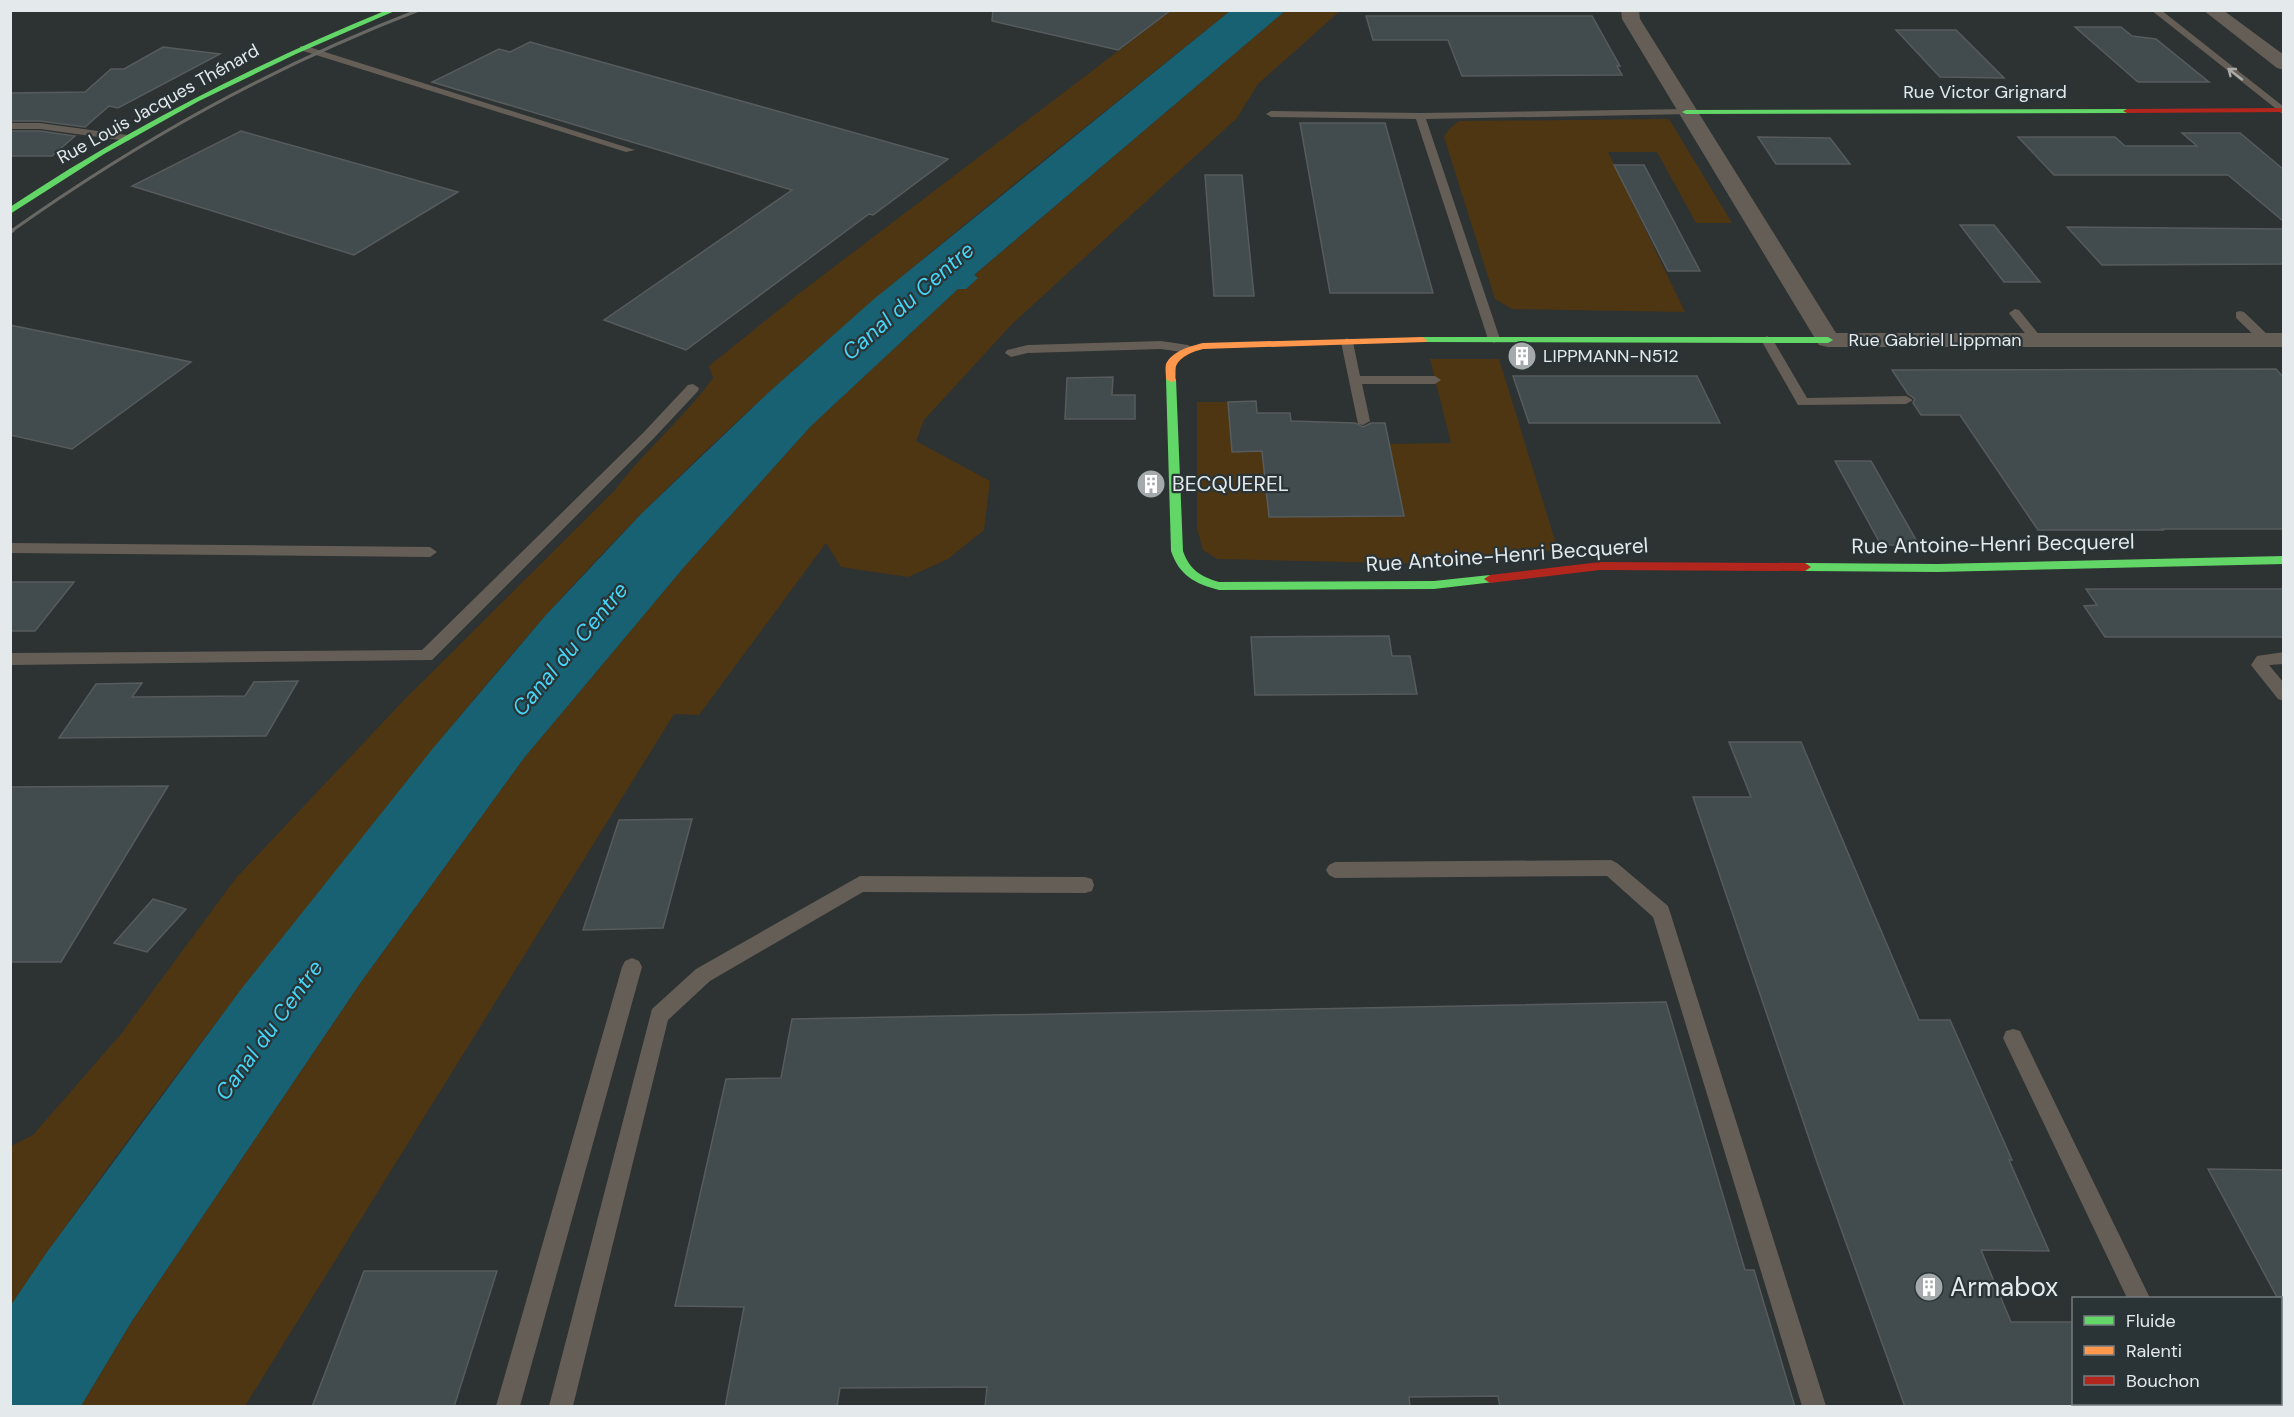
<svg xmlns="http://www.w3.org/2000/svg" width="2294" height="1417" font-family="'DM Sans',sans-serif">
	<rect width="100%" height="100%" fill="#2d3233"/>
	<!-- green -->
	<g fill="#4e3613">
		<path d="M1171 11H1230C1030 172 825 329 643 512 533 622 435 745 339 867 225 1009 113 1155 11 1305V1146L33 1135 121 1034 236 878 404 700 614 491C645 450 683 419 713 378L709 366 801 292Z"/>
		<polygon points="1285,11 1340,11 1258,84 1237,118 1011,325 924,420 916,441 990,481 984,530 948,559 908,577 841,567 826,543 699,715 674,714 245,1406 81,1406 132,1321 361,982 524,758 685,566 811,426 958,289 966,289 978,278 973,276"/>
		<polygon points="1669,119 1732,223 1696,223 1657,152 1608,152 1685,312 1512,309 1495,299 1444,137 1449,129 1459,121"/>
		<polygon points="1430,359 1499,359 1558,550 1435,564 1217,559 1203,550 1197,528 1197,402 1228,402 1232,451 1262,451 1269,517 1404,516 1389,444 1451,443"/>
	</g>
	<!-- water -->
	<polygon fill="#186172" points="1230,11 1285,11 974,275 978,278 966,289 958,289 811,426 685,566 524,758 361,982 132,1321 81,1406 11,1406 11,1305 47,1252 242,988 434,747 545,616 642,513 769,392 874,299"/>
	<!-- building -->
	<g fill="#424c4e" stroke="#575b5c" stroke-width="1.5">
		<polygon points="993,10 1171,10 1118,50 992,21"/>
		<polygon points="1366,16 1592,16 1620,66 1617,66 1622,75 1462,76 1448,40 1373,40"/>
		<polygon points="2075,27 2121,27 2132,36 2156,39 2209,82 2138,82"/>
		<polygon points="1896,30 1956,30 2004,78 1940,77"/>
		<polygon points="530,42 727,97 948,159 873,215 869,214 686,350 604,320 792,190 432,82 499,49 510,52"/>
		<polygon points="163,47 220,54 118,108 109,106 85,127 40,121 10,121 10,93 85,92 111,69 124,69"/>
		<polygon points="1300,123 1385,123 1433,293 1330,293"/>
		<polygon points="10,131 40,131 75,136 52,156 10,156"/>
		<polygon points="241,131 458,192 354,255 132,186"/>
		<polygon points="2182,133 2240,133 2283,169 2283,221 2228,175 2054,175 2018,137 2115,137 2125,146 2197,146"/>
		<polygon points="1758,137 1830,138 1850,164 1776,164"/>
		<polygon points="1614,165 1644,165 1700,271 1668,271"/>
		<polygon points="1205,175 1242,175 1254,296 1214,296"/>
		<polygon points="1960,225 1994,225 2040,282 2004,282"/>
		<polygon points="2067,227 2283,229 2283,264 2102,265"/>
		<polygon points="10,325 191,362 72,449 10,435"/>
		<polygon points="2276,369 2283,377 2283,529 2162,529 2163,530 2038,530 1960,415 1921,415 1913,403 1915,399 1908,394 1892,370"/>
		<polygon points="1513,376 1697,376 1720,423 1529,423"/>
		<polygon points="1113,377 1112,395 1135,395 1135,419 1065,419 1067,378"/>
		<polygon points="1256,401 1257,413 1290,413 1291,421 1355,423 1363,427 1371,423 1385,423 1404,516 1269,517 1262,451 1232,452 1228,402"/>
		<polygon points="1835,461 1871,461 1919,545 1881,545"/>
		<polygon points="10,582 74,582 35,631 10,631"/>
		<polygon points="2086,589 2283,589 2283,637 2105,637 2084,606 2097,605"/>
		<polygon points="1389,636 1392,656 1410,656 1417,694 1255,695 1251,637"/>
		<polygon points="298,681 266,736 59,738 96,684 142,683 132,697 245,696 254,682"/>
		<polygon points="1729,742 1801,742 1919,1020 1950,1020 2012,1160 2009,1160 2049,1251 1981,1250 2011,1322 2073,1322 2073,1407 1905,1407 1817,1162 1693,797 1751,797"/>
		<polygon points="168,786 61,962 10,962 10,787"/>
		<polygon points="692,819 663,928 583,930 619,820"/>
		<polygon points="153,899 186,909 147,952 114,943"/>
		<polygon points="1666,1002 1745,1270 1754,1270 1795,1407 1500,1407 1498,1396 1409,1397 1410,1407 985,1407 987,1387 840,1388 837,1407 725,1407 744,1307 675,1306 726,1079 781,1078 792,1019"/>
		<polygon points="2208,1169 2283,1170 2283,1309 2280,1299 2278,1299"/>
		<polygon points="364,1271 497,1271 454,1407 312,1407"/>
	</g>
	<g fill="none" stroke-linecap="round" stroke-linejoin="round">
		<!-- lane -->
		<g fill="#655e56" fill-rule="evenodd">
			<polygon points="2151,10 2161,10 2284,107 2284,115"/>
			<polygon points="300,46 306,46 635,150 626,152 300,50"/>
			<polygon points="1686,109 1690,110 1690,114 1426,119 1500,339 1494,343 1488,339 1416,119 1271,117 1266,114 1271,111 1420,113"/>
			<polygon points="10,123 40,123 127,135 132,138 127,141 40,129 10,129"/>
			<polygon points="2015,309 2019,310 2041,337 2043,340 2041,343 2033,343 2011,316 2009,313"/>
			<polygon points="2240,311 2244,312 2270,337 2272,340 2270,343 2262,343 2236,318 2236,312"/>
			<polygon points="1767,336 1773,340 1807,398 1906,396 1913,400 1906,404 1798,405 1761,340"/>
			<polygon points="1347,338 1353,342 1360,376 1435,376 1441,380 1435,384 1362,384 1370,421 1363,425 1358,424 1341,342"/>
			<polygon points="1161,341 1188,345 1194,349 1188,353 1161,349 1028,353 1011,357 1005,353 1007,350 1028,345"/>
			<polygon points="693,384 699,388 698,391 653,439 432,660 10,665 10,653 422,650 643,433 688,385"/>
			<polygon points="10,543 430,547 437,552 430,557 10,553"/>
			<polygon points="2284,652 2284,664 2269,665 2284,683 2284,701 2278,699 2251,665 2257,656"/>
			<polygon points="1611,860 1617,863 1668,906 1670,912 1826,1406 1802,1406 1653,917 1607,876 1335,878 1329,875 1326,870 1329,865 1335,862"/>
			<polygon points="860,876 1085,877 1092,879 1094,885 1092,891 1085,893 863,892 710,981 668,1020 573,1406 549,1406 652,1009 696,969"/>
			<polygon points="632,958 639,961 642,967 520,1406 496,1406 622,967 625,961"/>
			<polygon points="2013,1029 2020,1031 2150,1298 2127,1298 2003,1038 2006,1031"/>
			<polygon points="2177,1404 2202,1404 2203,1406 2178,1406"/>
		</g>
		<!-- street -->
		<g fill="#655e56" fill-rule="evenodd">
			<polygon points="1621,10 1639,10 1640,19 1836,333 2284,333 2284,347 1828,347 1819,345 1622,19"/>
			<polygon points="2203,10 2223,10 2284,55 2284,70 2277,68"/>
		</g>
		<!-- fast -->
		<g fill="#63d668" fill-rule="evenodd">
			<path d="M387 10H397L296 54 199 101 104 154 10 214V207C129 128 255 64 387 10Z"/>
			<polygon points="2127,109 2131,111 2130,113 1686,114 1682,112 1686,110"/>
			<polygon points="1422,337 1828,337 1833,340 1828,343 1418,342 1417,340"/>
			<path d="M1171 376 1176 379 1183 551C1189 569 1201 577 1219 582L1434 581 1490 575 1494 576 1496 579 1494 582 1434 589 1219 590C1195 584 1179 575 1171 551L1166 379Z"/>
			<polygon points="2284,556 2284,564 1937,572 1805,571 1799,567 1805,563 1937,564"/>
		</g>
		<!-- slow -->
		<path fill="#ff974d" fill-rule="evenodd" d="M1422 337 1427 340 1426 342 1203 349C1195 351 1180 356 1176 366 1175 370 1176 377 1175 381L1171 382 1166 379C1166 375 1165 368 1166 364 1172 351 1191 346 1203 343Z"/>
		<!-- jam -->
		<g fill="#b3261e" fill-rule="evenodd">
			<polygon points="2284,108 2284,112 2127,113 2123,111 2127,109"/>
			<polygon points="1600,562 1805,563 1811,567 1805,571 1600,570 1490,583 1484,579 1490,575"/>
		</g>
		<!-- rail-far1 -->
		<path stroke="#686864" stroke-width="3" d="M10 232C140 140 271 67 419 10"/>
		<!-- rail -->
		<polyline stroke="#686864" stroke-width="4" points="10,232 13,230"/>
	</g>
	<!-- one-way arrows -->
	<defs><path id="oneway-shaft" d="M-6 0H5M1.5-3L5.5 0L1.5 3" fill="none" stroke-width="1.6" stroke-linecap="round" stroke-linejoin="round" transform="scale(1.5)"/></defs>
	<use stroke="#ababa8" href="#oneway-shaft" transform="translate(2235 74) rotate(-142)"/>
	<!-- icons -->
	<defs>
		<g id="building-disc" transform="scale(1.5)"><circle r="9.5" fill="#a4aaab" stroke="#2a3336"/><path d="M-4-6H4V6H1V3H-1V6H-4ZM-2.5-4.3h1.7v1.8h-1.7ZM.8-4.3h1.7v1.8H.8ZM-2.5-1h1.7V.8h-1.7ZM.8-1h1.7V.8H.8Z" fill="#fff"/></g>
	</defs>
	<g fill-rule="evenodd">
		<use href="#building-disc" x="1522" y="356"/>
		<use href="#building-disc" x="1151" y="484"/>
		<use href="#building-disc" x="1929" y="1287"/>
	</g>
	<g text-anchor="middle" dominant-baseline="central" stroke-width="4.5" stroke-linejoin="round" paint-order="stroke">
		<!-- far-street labels -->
		<g font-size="18" fill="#e4eaec" stroke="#2a3336">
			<text x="1985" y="92">Rue Victor Grignard</text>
			<text transform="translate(158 104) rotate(-29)">Rue Louis Jacques Thénard</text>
			<text x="1935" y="340">Rue Gabriel Lippman</text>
		</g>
		<!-- far-poi labels -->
		<g font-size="18" fill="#e4eaec" stroke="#2a3336" text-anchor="start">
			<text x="1543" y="356">LIPPMANN-N512</text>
		</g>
		<!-- poi labels -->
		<g font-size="21" fill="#e4eaec" stroke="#2a3336" text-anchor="start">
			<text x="1172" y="484">BECQUEREL</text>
		</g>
		<!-- street labels -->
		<g font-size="21" fill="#e4eaec" stroke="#2a3336">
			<text transform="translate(1993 544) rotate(-1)">Rue Antoine-Henri Becquerel</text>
			<text transform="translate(1507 555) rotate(-4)">Rue Antoine-Henri Becquerel</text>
		</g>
		<!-- water labels -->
		<g font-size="22" font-style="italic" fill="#45d5f7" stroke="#2a3336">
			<text transform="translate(908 301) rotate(-41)">Canal du Centre</text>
			<text transform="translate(570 649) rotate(-50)">Canal du Centre</text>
			<text transform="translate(269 1030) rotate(-54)">Canal du Centre</text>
		</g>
		<!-- near-poi labels -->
		<g font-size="26" fill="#e4eaec" stroke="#2a3336" text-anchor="start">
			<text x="1950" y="1287">Armabox</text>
		</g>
	</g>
	<!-- border -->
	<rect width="2294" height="1417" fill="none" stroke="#e4eaec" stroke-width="24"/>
	<!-- legend -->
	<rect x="2072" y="1297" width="210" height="108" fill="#2a3336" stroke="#747c7f" stroke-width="1.5"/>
	<rect x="2084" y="1316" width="30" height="9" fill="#63d668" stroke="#747c7f" stroke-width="1.5"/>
	<text x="2126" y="1327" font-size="18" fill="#e4eaec">Fluide</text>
	<rect x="2084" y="1346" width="30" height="9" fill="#ff974d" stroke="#747c7f" stroke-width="1.5"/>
	<text x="2126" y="1357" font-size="18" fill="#e4eaec">Ralenti</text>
	<rect x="2084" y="1376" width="30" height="9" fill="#b3261e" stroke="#747c7f" stroke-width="1.5"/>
	<text x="2126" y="1387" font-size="18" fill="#e4eaec">Bouchon</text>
</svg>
